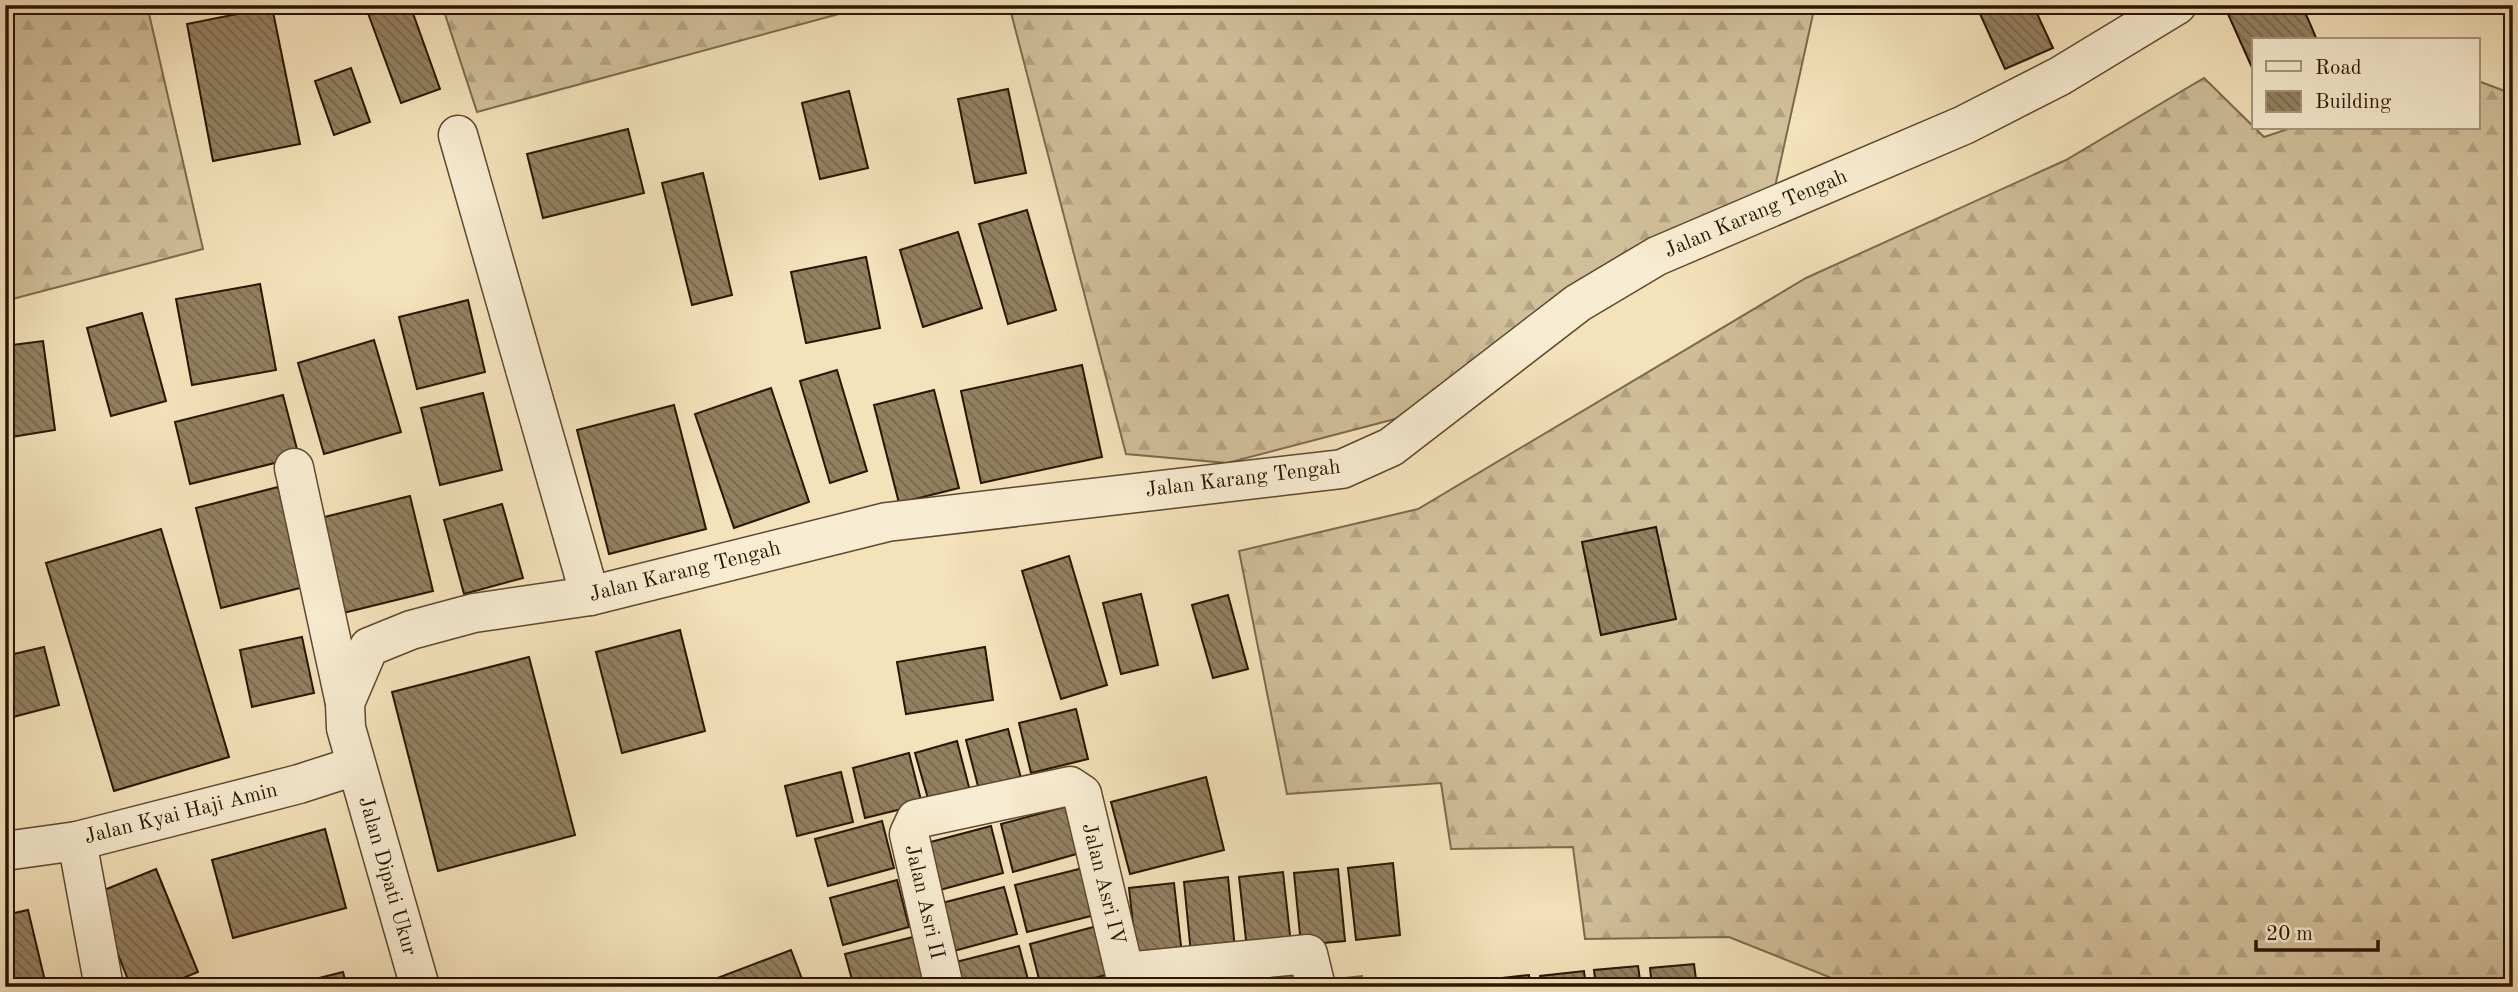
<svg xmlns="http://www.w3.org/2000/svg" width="2518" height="992" font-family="'Old Standard TT',serif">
	<defs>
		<pattern id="forest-firs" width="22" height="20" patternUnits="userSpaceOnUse" patternTransform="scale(1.75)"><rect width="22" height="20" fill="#d1bf9a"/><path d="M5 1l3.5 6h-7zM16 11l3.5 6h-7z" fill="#b3a383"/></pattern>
		<pattern id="building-back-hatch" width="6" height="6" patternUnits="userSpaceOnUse" patternTransform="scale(1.75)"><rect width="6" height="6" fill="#938061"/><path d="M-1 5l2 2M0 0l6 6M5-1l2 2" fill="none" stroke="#78684e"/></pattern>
	</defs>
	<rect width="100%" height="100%" fill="#f4e2ba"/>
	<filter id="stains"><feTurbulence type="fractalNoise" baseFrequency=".00286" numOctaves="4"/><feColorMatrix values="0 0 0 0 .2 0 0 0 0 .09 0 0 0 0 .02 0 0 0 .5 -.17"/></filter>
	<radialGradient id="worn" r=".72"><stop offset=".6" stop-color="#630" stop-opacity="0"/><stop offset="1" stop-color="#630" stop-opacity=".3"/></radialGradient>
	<!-- forest -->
	<g fill="url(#forest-firs)" stroke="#7d6a4d" stroke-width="2">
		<polygon points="5,5 147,5 203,249 5,301"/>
		<polygon points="442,5 872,5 477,112"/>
		<polygon points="1009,5 1815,5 1775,187 1395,419 1227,463 1126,454"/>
		<polygon points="2204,78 2264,137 2291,128 2478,128 2478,81 2513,94 2513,987 1854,987 1729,937 1585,939 1573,847 1451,849 1441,783 1287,794 1239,551 1418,509 1806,278 2066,160"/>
	</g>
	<!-- pitch -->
	<polygon fill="#d1bf9a" stroke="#7d6a4d" stroke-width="2" points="1362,976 1363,987 1337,987 1336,979"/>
	<!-- building -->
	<g fill="url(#building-back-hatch)" stroke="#291500" stroke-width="2">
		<polygon points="365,5 410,5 440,89 401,103"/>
		<polygon points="1976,5 2033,5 2053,48 2005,69"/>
		<polygon points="2250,5 2302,5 2317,40 2254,40 2254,72 2228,14"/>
		<polygon points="272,7 300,144 213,161 187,24"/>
		<polygon points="351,68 370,122 334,135 315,81"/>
		<polygon points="1008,89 1026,173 975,183 958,99"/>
		<polygon points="849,91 868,168 820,179 802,103"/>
		<polygon points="628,129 644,193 543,218 527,154"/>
		<polygon points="703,173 732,295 692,305 662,183"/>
		<polygon points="1027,210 1056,310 1008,324 979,224"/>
		<polygon points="958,232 982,308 923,327 900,250"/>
		<polygon points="866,257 880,328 806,343 791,272"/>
		<polygon points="260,284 276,370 192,385 176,299"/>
		<polygon points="468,300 485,372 417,389 399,317"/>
		<polygon points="142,313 166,401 111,416 87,328"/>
		<polygon points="374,340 401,432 324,454 298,363"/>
		<polygon points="43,341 55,430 5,438 5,346"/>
		<polygon points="1082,365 1102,457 981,483 961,391"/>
		<polygon points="837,370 867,471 830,483 800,381"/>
		<polygon points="771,388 809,502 734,528 695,414"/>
		<polygon points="934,390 959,488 899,503 874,405"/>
		<polygon points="483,393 502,470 440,485 421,408"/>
		<polygon points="283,395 299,457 190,484 175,422"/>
		<polygon points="674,405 706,529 609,554 577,430"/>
		<polygon points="278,487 304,587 221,608 196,508"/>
		<polygon points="410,496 433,591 335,615 312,520"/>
		<polygon points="502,504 523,578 464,594 444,520"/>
		<polygon points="1656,527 1676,619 1601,635 1582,542"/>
		<polygon points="161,529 229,757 114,791 46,563"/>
		<polygon points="1069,556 1107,685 1061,699 1022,571"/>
		<polygon points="1141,594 1158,665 1121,674 1103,603"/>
		<polygon points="1228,595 1248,669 1213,678 1192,605"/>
		<polygon points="680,630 705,731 622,753 596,652"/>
		<polygon points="302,637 314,693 252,707 240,650"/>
		<polygon points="44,647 59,705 13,717 5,686 5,656"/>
		<polygon points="985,647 993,700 906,714 897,662"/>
		<polygon points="529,657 575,835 438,871 392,692"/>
		<polygon points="1076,709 1088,759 1031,773 1019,723"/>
		<polygon points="1008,729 1021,778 979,790 966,740"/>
		<polygon points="957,741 970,791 929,802 915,753"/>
		<polygon points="909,753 922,804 865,818 853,768"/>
		<polygon points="841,772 853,822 797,836 785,786"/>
		<polygon points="1206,777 1224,850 1130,874 1111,802"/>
		<polygon points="1068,806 1080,853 1013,872 1001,824"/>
		<polygon points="882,821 894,868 828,886 815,839"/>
		<polygon points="991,826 1003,873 936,891 923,844"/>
		<polygon points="325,829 346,908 233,938 212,860"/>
		<polygon points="1393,863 1400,935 1356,940 1348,868"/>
		<polygon points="1083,868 1095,915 1027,932 1015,885"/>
		<polygon points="156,869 198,972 161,987 131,987 94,894"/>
		<polygon points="1338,869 1345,941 1301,945 1294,873"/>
		<polygon points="1283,872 1291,944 1247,949 1239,877"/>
		<polygon points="1228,877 1235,949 1191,954 1184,882"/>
		<polygon points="897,880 909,927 843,945 830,898"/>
		<polygon points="1174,883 1182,955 1137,960 1129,888"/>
		<polygon points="1004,887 1017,934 950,952 938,904"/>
		<polygon points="28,910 46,985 5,987 5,915"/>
		<polygon points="1097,926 1110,974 1059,987 1041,987 1030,944"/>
		<polygon points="913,937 925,984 915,987 854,987 845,954"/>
		<polygon points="1019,946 1030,987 958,987 952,963"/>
		<polygon points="791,950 805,987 694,987"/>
		<polygon points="1694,964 1697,987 1652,987 1650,968"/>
		<polygon points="1291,965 1297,987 1225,987 1224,983"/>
		<polygon points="1638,966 1641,987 1596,987 1594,970"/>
		<polygon points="1584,971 1586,987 1541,987 1540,976"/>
		<polygon points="343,972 347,987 283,987"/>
		<polygon points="1213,974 1216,987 1162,987"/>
		<polygon points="1529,975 1530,987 1486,987 1485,980"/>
		<polygon points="1474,980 1475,987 1430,987 1430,984"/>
	</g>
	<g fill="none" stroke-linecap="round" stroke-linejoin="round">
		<!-- minor casing -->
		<g stroke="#5c482e" stroke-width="41">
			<g id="minor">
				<polyline points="458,135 590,596"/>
				<polyline points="294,468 345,703"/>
				<polyline points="77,841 104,987"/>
				<polyline points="5,851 77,841 299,784 355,766"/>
				<polyline points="1125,972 1308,954 1316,987"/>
				<polyline points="420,987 346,728 345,703 369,647 411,630 474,613 590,596 887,522 1342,469 1391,447 1578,303 1657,256 1964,125 2060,76 2177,5"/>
				<polyline points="944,987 909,834 916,819 1070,786 1082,794 1128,987"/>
			</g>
		</g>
		<!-- minor -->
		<use href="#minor" stroke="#f8ecd2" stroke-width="38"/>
	</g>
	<g text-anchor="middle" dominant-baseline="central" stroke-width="5" stroke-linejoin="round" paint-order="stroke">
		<!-- street labels -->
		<g font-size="21" fill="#291500" stroke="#f8ecd2">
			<text transform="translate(1756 214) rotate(-23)">Jalan Karang Tengah</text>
			<text transform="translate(1243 479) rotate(-7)">Jalan Karang Tengah</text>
			<text transform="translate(685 572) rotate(-14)">Jalan Karang Tengah</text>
			<text transform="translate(181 814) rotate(-14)">Jalan Kyai Haji Amin</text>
			<text transform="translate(387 876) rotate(74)">Jalan Dipati Ukur</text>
			<text transform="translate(1103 884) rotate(76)">Jalan Asri IV</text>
			<text transform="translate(924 902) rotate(77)">Jalan Asri II</text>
		</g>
	</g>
	<!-- margin -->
	<rect width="2518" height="992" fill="none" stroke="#f4e2ba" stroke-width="28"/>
	<rect x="7" y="7" width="2504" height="978" fill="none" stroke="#291500" stroke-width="3.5"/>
	<rect x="14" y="14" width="2490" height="964" fill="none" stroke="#291500" stroke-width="2"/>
	<!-- legend -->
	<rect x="2252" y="38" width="228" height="91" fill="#f8ecd2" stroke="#a5967e" stroke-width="2"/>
	<rect x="2266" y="61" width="35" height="10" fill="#f8ecd2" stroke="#a5967e" stroke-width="2"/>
	<text x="2315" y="74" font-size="21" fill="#291500">Road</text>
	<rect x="2266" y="91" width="35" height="21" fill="url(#building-back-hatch)" stroke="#a5967e" stroke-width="2"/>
	<text x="2315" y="108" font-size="21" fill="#291500">Building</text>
	<!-- scale -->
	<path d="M2256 940v10h122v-10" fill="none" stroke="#291500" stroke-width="3.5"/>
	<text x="2266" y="940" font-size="21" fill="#291500" stroke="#f8ecd2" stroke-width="5" paint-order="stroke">20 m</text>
	<rect width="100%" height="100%" filter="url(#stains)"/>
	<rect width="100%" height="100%" fill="url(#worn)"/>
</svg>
